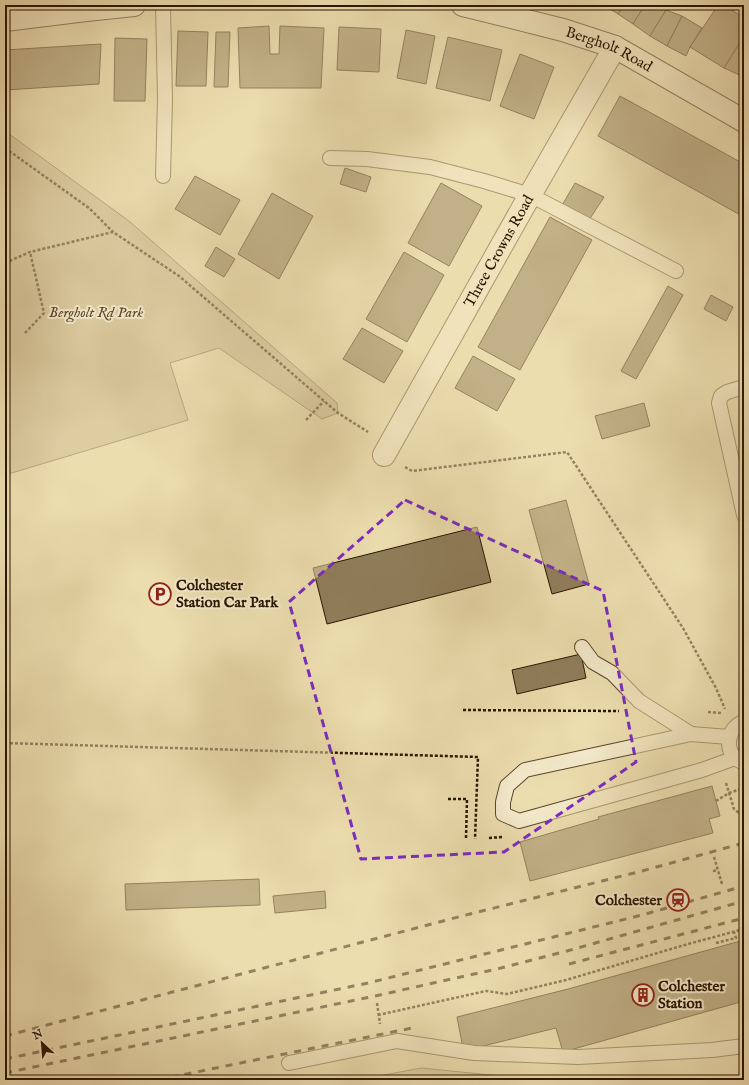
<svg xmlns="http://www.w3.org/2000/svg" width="749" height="1085" font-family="'IM FELL English',serif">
	<rect width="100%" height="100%" fill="#ecddae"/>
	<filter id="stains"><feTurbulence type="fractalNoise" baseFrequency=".005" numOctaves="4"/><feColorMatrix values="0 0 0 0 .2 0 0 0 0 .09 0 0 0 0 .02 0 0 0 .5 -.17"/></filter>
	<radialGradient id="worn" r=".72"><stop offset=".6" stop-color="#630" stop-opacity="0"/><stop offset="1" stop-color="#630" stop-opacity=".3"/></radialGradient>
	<!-- green -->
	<g fill="#cbbb90" stroke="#7b6848">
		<polygon points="5,131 129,221 337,403 338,413 322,419 219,348 170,363 188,420 5,475"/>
		<polygon points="421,1068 541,1080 358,1080"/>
	</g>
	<!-- building -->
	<g fill="#8f7d5a" stroke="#2b1500">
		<polygon points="604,5 624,5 618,14"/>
		<polygon points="624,5 645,5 633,24 618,14"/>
		<polygon points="645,5 669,5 650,36 633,24"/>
		<polygon points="718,5 724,5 744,18 744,36 724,68 690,47"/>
		<polygon points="666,10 682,16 667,46 650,36"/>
		<polygon points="682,16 702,28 690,47 686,56 667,46"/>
		<polygon points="269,26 270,54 279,54 280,26 324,28 321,88 240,88 238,28"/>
		<polygon points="339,27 381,29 379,72 337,70"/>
		<polygon points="406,30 435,36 426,84 397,78"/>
		<polygon points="178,31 208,32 206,86 176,86"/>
		<polygon points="216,32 230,32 228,87 214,87"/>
		<polygon points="744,36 744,77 724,68"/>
		<polygon points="448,37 502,50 490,101 436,88"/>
		<polygon points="115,38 147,39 145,101 114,101"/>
		<polygon points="101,44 99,84 5,90 5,50"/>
		<polygon points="520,54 554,67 534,119 500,106"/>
		<polygon points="620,96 744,164 744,217 598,136"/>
		<polygon points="345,168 371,177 366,192 340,184"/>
		<polygon points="195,176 240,200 220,235 175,209"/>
		<polygon points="441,183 482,206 449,266 408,243"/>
		<polygon points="575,183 604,197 589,220 561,207"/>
		<polygon points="272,193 313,216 279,279 238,254"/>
		<polygon points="550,217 592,240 520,370 478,347"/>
		<polygon points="216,247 235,259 224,277 205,266"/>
		<polygon points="404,252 444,275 407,342 366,319"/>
		<polygon points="668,286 683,295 636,379 621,371"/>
		<polygon points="711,295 733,307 726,321 704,309"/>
		<polygon points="362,328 403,351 384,383 343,359"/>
		<polygon points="473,356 515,379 497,411 455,388"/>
		<polygon points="644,403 650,426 602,439 595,416"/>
		<polygon points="566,500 589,584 552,594 529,510"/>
		<polygon points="477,527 491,582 327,624 313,568"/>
		<polygon points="581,654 586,678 517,694 512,670"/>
		<polygon points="712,786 720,816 709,819 713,833 530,881 520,842 599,819 598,817"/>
		<polygon points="259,879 260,905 126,910 125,884"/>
		<polygon points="325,891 326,908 275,913 273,896"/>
		<polygon points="744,940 744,1001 563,1052 556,1028 471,1049 462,1043 457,1017 568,989"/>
	</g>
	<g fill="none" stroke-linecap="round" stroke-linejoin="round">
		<!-- lane casing -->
		<g stroke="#5b472c" stroke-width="16">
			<g id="lane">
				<polyline points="163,5 165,99 163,176"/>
				<polyline points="330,158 367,159 430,167 484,181 530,195 676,271"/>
				<polyline points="744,387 727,392 721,396 719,403 744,515"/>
				<polyline points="582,647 593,662 612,673 639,701 691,734"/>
				<polyline points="729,737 691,734 525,770 507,786 503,802 503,814 519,821 702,770 735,758"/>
				<path d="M744 763C741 761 737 760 735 758 724 747 729 726 744 722"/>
				<polyline points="289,1063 397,1041 474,1053 578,1057 712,1050 744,1046"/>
			</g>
		</g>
		<!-- street casing -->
		<g stroke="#5b472c" stroke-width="24">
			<g id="street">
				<path id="s1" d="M384 455 530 195 615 47"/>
			</g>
		</g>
		<!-- secondary casing -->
		<g stroke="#2b1500" stroke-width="24">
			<g id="secondary">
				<path id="s2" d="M463 5 563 30 615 47 744 121"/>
				<polyline points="5,20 86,10 134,5"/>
			</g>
		</g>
		<!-- path -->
		<g stroke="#2b1500" stroke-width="2.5" stroke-dasharray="3 2" stroke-linecap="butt">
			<polyline points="5,148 89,208 113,232"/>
			<polyline points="5,263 30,252 113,232 179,276 338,413 368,432"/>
			<polyline points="25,333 44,313 30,252"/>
			<polyline points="306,420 324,401"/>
			<polyline points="405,467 412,471 567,452 683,628 716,688 725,709"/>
			<polyline points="463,710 619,711"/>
			<polyline points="708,712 721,713"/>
			<polyline points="5,743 478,757 475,839"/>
			<polyline points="726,783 734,809 744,817"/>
			<polyline points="448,799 467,799 466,838"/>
			<polyline points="716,801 729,793 744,788"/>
			<polyline points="489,838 502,837"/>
			<polyline points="714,857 722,884"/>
			<polyline points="713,871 718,870"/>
			<polyline points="716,943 736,938 734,932"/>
			<polyline points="377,1003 380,1024"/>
			<polyline points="378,1015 486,991 507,994 566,980 688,944 744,929"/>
		</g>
		<!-- lane -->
		<use href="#lane" stroke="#f3e9ca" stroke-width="14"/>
		<!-- street -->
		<use href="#street" stroke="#f3e9ca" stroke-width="22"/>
		<!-- secondary -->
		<use href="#secondary" stroke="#f3e9ca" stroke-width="22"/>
		<!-- rail -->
		<g stroke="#2b1500" stroke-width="3" stroke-dasharray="7 7" stroke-linecap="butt">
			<polyline points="569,964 744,918"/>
			<polyline points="5,1036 462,916 642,871 744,843"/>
			<polyline points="5,1059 368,983 642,915 744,886"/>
			<polyline points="5,1073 375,996 501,968 567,951 744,901"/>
			<polyline points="157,1080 417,1027"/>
		</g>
	</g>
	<!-- marked area -->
	<path d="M0 0H749V1085H0ZM405 500 603 591 636 762 504 852 361 859 289 602Z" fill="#ecddae" fill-opacity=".55" fill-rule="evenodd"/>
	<path fill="none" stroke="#7b2cbf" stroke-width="3" stroke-dasharray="8 5" stroke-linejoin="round" d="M405 500 603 591 636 762 504 852 361 859 289 602Z"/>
	<!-- icons -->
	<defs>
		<g id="parking-ring" transform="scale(1.15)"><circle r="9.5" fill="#f3e9ca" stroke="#8f2418" stroke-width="1.5"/><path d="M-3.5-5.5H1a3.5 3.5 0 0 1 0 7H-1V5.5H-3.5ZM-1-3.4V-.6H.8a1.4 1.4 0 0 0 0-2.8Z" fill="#8f2418"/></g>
		<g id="station-ring" transform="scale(1.15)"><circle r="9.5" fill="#f3e9ca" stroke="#8f2418" stroke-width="1.5"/><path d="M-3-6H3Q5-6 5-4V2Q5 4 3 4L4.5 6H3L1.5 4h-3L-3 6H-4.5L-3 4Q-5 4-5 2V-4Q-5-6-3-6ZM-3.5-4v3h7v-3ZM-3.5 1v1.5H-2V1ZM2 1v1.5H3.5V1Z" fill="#8f2418"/></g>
		<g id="building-ring" transform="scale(1.15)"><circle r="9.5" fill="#f3e9ca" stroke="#8f2418" stroke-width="1.5"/><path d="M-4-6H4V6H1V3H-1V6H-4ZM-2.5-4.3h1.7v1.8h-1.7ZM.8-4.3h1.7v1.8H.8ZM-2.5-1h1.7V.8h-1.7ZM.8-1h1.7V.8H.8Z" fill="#8f2418"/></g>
	</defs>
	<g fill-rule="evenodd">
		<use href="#parking-ring" x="160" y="594"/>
		<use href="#station-ring" x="678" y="900"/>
		<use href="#building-ring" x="643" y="995"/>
	</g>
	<g text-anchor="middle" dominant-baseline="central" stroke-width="4" stroke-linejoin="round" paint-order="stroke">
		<!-- street labels -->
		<g font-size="15" fill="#2b1500" stroke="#f3e9ca">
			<text stroke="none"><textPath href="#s2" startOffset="153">Bergholt Road</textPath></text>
			<text stroke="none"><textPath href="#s1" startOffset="234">Three Crowns Road</textPath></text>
		</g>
		<!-- park labels -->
		<g font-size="15" font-style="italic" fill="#5b472b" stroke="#f3e9ca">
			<text x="96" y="312">Bergholt Rd Park</text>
		</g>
		<!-- poi labels -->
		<g font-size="15" font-weight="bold" fill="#2b1500" stroke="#f3e9ca" text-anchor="start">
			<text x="176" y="585">Colchester<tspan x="176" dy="17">Station Car Park</tspan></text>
			<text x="662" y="900" text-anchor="end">Colchester</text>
			<text x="658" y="986">Colchester<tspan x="658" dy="17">Station</tspan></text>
		</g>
	</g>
	<!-- margin -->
	<rect width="749" height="1085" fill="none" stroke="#ecddae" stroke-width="20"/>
	<rect x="6" y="6" width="737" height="1073" fill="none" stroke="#2b1500" stroke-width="2"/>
	<rect x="10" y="10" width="729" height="1065" fill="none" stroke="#2b1500"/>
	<!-- north arrow -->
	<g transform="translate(42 1043) rotate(334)" stroke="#f3e9ca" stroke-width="3" paint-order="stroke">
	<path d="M0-3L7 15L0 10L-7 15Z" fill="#2b1500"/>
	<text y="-6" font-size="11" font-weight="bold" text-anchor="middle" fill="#2b1500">N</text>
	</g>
	<rect width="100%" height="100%" filter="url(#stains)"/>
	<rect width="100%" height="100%" fill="url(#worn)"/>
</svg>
